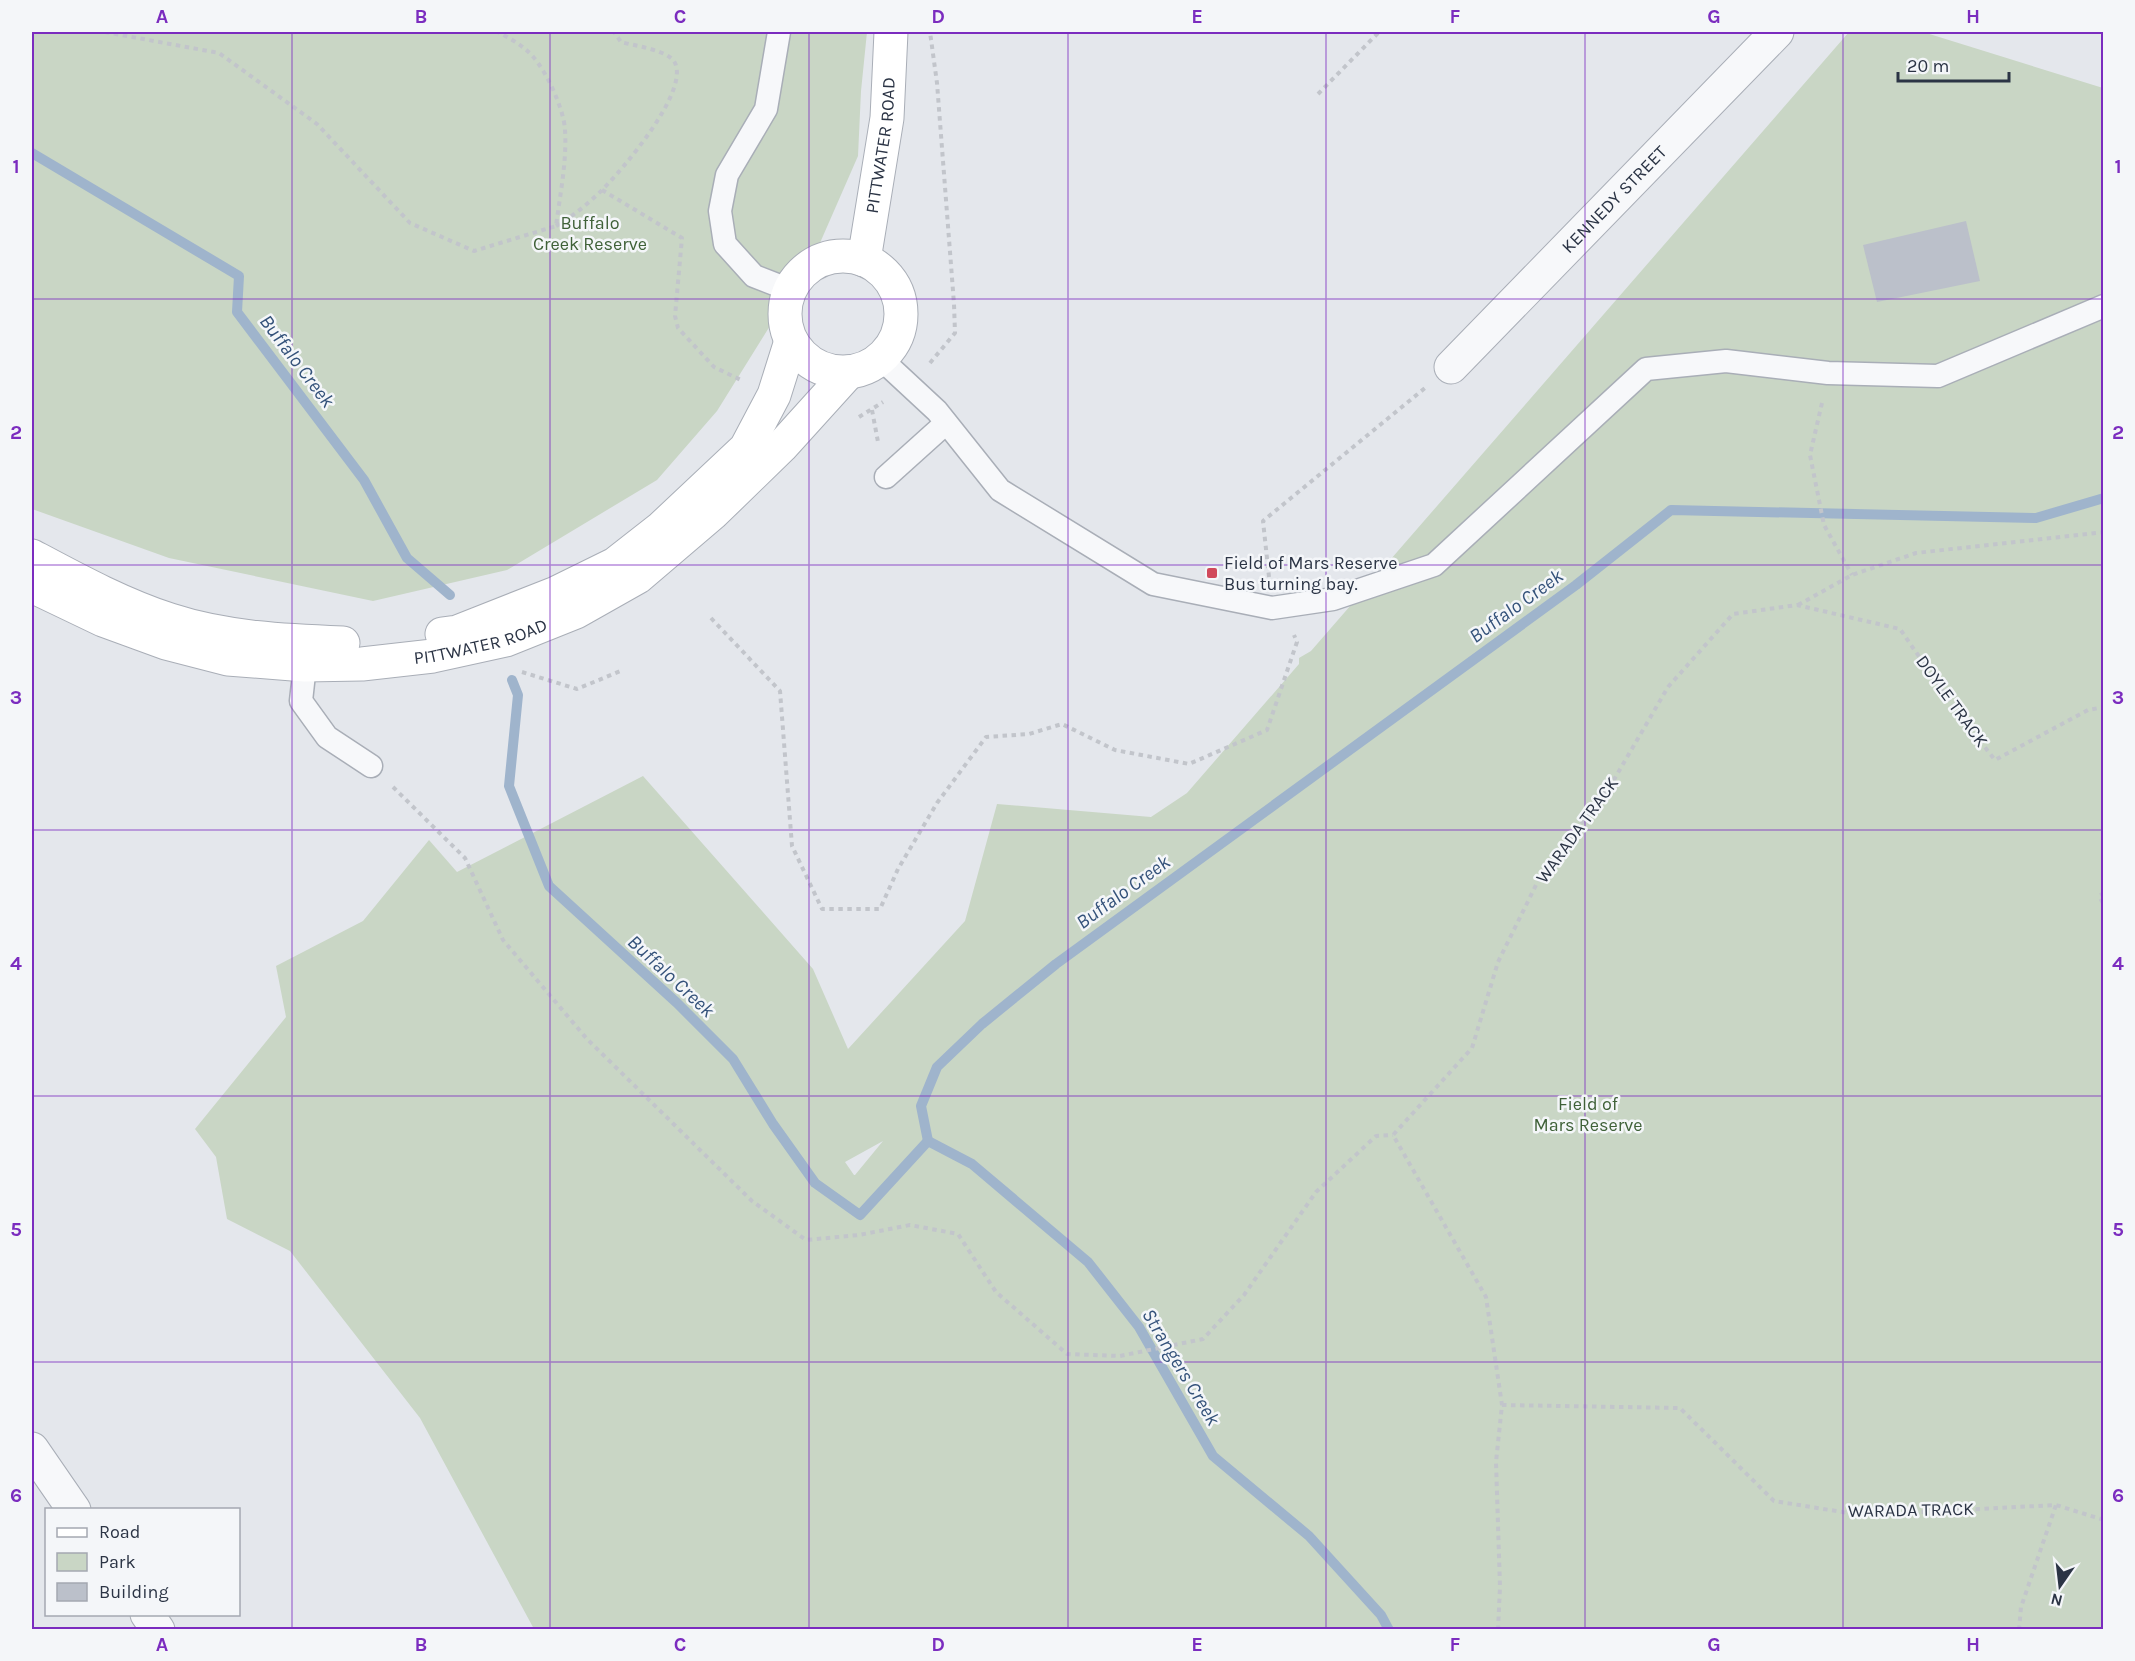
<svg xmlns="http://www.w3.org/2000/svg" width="2135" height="1661" font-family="Karla,sans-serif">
	<rect width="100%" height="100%" fill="#e4e7ec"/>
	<!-- green -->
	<g fill="#c9d6c5" fill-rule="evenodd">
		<polygon points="32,32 867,32 861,91 858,156 816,252 717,411 657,480 507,570 373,601 169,558 32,509"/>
		<path d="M1849 32H1923L2103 88V1629H534L420 1418 290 1251 227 1219 216 1157 195 1129 286 1017 276 966 363 921 429 840 457 872 643 776 813 969 848 1049 965 921 997 804 1151 817 1187 793 1299 664V658L1311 651ZM883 1141 855 1175H854L845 1162Z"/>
	</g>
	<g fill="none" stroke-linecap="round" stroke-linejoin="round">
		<!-- stream -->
		<g stroke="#9fb4cc" stroke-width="10">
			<polyline points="32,153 239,276 237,312 364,480 407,558 450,595"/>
			<polyline points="512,680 518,695 509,786 549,886 677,1003 733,1059 773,1124 815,1183 860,1215 928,1141"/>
			<polyline points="928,1141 921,1106 937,1067 982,1024 1056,964 1576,585 1671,510 2036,518 2104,498"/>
			<polyline points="928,1141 972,1164 1088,1262 1139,1327 1213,1456 1309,1536 1381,1615 1389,1630"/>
		</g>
	</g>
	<!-- building -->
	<polygon fill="#bbc0ca" points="1966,221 1980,281 1877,302 1863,245"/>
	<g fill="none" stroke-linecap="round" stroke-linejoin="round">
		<!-- lane casing -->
		<g stroke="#a9aeb7" stroke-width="25">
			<g id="lane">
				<polyline points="779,32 766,109 727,175 720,211 725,244 754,276 790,290"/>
				<polyline points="881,359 937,411 1000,490 1153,584 1272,608 1333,599 1434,565 1646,369 1726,361 1828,373 1938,376 2104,306"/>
				<polyline points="886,477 946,423"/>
				<polyline points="305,665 301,701 327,737 371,766"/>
			</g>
		</g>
		<!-- street casing -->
		<g stroke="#a9aeb7" stroke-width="35">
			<g id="street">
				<path id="s1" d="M1451 367 1777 32"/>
				<polyline points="32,1449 74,1510"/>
				<polyline points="147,1614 158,1630"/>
			</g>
		</g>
		<!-- secondary casing -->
		<g stroke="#a9aeb7" stroke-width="35">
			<g id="secondary">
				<circle cx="843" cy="314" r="58"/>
				<path id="s2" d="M864 260 887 118 891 32"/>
				<path d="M32 556C77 580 121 604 170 620 225 638 286 641 343 643"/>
				<path id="s3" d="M32 586 103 620 166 643 228 659 305 665 362 664 433 656 506 640 576 612 638 577 713 513 782 446 849 372"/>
				<polyline points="442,634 457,632 556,593 615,564 661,528 746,448 774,395 791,341"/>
			</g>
		</g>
		<!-- path -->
		<g stroke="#c2c5cb" stroke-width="4" stroke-dasharray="4.5 4.5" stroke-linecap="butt">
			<path d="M105 32 219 53 317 124 410 223 474 251 556 226C560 195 567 161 565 130 564 108 543 62 525 49 517 42 507 37 498 32"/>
			<polyline points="1318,94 1379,32"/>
			<polyline points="602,190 682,238 675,316 678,328 714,367 743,381"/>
			<path d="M556 226C572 217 589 203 602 190 623 169 689 92 675 63 669 50 635 46 621 42L614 32"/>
			<polyline points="930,363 955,333 954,304 937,83 930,32"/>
			<polyline points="1822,403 1810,455 1824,525 1852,575"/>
			<polyline points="872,410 878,442"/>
			<polyline points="859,417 883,402"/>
			<polyline points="1269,577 1263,521 1425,388"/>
			<polyline points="1798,605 1852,575 1916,553 2104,532"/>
			<polyline points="711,618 780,691 792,846 822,909 880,909 898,869 937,803 986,737 1029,734 1062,724 1115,750 1189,764 1267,730 1297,642 1294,635"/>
			<polyline points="522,672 577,689 623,670"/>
			<polyline points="393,787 465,858 503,940 587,1039 752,1201 806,1240 859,1235 910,1225 958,1234 996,1292 1067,1354 1120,1356 1203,1339 1244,1295 1316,1192 1376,1136 1393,1135"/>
			<polyline points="2104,893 2099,896 2104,905"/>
			<polyline points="1502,1405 1680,1408 1774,1501 1861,1515 2056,1505 2104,1520"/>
			<polyline points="1498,1630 1500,1587 1496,1462 1502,1405 1486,1297 1393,1135 1472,1048 1498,962 1538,881 1612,783 1668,687 1733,614 1797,605 1900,629 1958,713 1995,760 2088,710 2104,707"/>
			<polyline points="2019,1630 2021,1607 2056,1505"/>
		</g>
		<!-- lane -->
		<use href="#lane" stroke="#f7f8fa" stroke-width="22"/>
		<!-- street -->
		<use href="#street" stroke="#f7f8fa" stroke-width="33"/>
		<!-- secondary -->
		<use href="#secondary" stroke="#fff" stroke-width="33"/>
	</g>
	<!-- grid -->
	<path fill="none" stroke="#7b2cbf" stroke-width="1.5" stroke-opacity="0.55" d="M292 32V1630M550 32V1630M809 32V1630M1068 32V1630M1326 32V1630M1585 32V1630M1843 32V1630M32 299H2104M32 565H2104M32 830H2104M32 1096H2104M32 1362H2104"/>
	<!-- markers -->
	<rect fill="#d1495b" stroke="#f4f6f9" stroke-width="2" x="1206" y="567" width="12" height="12" rx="3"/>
	<g text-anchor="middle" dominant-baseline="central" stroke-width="5" stroke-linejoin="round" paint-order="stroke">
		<!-- street labels -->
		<g font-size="18" fill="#2b3445" stroke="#f4f6f9">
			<text stroke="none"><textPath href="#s2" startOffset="116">PITTWATER ROAD</textPath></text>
			<text stroke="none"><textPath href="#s1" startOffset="234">KENNEDY STREET</textPath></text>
			<text stroke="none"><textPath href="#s3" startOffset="465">PITTWATER ROAD</textPath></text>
			<text transform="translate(1952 701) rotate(54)">DOYLE TRACK</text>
			<text transform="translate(1577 830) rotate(-54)">WARADA TRACK</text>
			<text transform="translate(1911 1510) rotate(-1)">WARADA TRACK</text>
		</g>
		<!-- park labels -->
		<g font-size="18" fill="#3f6138" stroke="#f4f6f9">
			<text x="590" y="223">Buffalo<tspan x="590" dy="21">Creek Reserve</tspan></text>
			<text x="1588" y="1104">Field of<tspan x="1588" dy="21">Mars Reserve</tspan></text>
		</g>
		<!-- poi labels -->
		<g font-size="18" fill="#2b3445" stroke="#f4f6f9" text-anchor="start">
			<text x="1224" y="563">Field of Mars Reserve<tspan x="1224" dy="21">Bus turning bay.</tspan></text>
		</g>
		<!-- water labels -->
		<g font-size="20" font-style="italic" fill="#34527a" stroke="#f4f6f9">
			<text transform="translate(297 361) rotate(53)">Buffalo Creek</text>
			<text transform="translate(1516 606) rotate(-36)">Buffalo Creek</text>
			<text transform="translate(1123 892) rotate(-36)">Buffalo Creek</text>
			<text transform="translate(671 976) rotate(43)">Buffalo Creek</text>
			<text transform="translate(1181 1367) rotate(59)">Strangers Creek</text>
		</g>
	</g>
	<!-- border -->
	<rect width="2135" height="1661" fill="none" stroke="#f4f6f9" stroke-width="66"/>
	<!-- legend -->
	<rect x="45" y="1508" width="195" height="108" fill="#f4f6f9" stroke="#a4a8b1" stroke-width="1.5"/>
	<rect x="57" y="1528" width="30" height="9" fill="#ffffff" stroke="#a4a8b1" stroke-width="1.5"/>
	<text x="99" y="1538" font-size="18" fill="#2b3445">Road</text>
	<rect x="57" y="1553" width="30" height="18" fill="#c9d6c5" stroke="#a4a8b1" stroke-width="1.5"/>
	<text x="99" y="1568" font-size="18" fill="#2b3445">Park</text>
	<rect x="57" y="1583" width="30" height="18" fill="#bbc0ca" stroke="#a4a8b1" stroke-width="1.5"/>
	<text x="99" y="1598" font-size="18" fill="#2b3445">Building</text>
	<!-- north arrow -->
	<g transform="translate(2060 1586) rotate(194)" stroke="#f4f6f9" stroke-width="4.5" paint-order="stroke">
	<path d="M0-4.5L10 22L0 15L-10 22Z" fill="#2b3445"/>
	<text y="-9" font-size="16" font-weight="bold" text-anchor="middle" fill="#2b3445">N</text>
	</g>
	<!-- scale -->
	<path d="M1898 72v9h111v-9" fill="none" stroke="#2b3445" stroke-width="3"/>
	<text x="1907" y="72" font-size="18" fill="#2b3445" stroke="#f4f6f9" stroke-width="4.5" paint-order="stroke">20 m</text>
	<rect x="33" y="33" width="2069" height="1595" fill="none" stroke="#7b2cbf" stroke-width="2"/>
	<g font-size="20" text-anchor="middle" font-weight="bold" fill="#7b2cbf">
		<text x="162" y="23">A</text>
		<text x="421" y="23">B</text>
		<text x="680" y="23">C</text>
		<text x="938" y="23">D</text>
		<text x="1197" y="23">E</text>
		<text x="1455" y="23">F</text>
		<text x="1714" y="23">G</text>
		<text x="1973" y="23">H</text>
		<text x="16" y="173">1</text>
		<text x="2118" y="173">1</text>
		<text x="16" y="439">2</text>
		<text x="2118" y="439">2</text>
		<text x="16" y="704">3</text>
		<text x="2118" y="704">3</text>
		<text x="16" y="970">4</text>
		<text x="2118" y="970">4</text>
		<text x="16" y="1236">5</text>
		<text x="2118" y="1236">5</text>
		<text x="16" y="1502">6</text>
		<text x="2118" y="1502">6</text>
		<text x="162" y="1651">A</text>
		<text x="421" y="1651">B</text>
		<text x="680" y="1651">C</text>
		<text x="938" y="1651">D</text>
		<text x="1197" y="1651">E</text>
		<text x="1455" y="1651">F</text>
		<text x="1714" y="1651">G</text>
		<text x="1973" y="1651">H</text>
	</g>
</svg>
